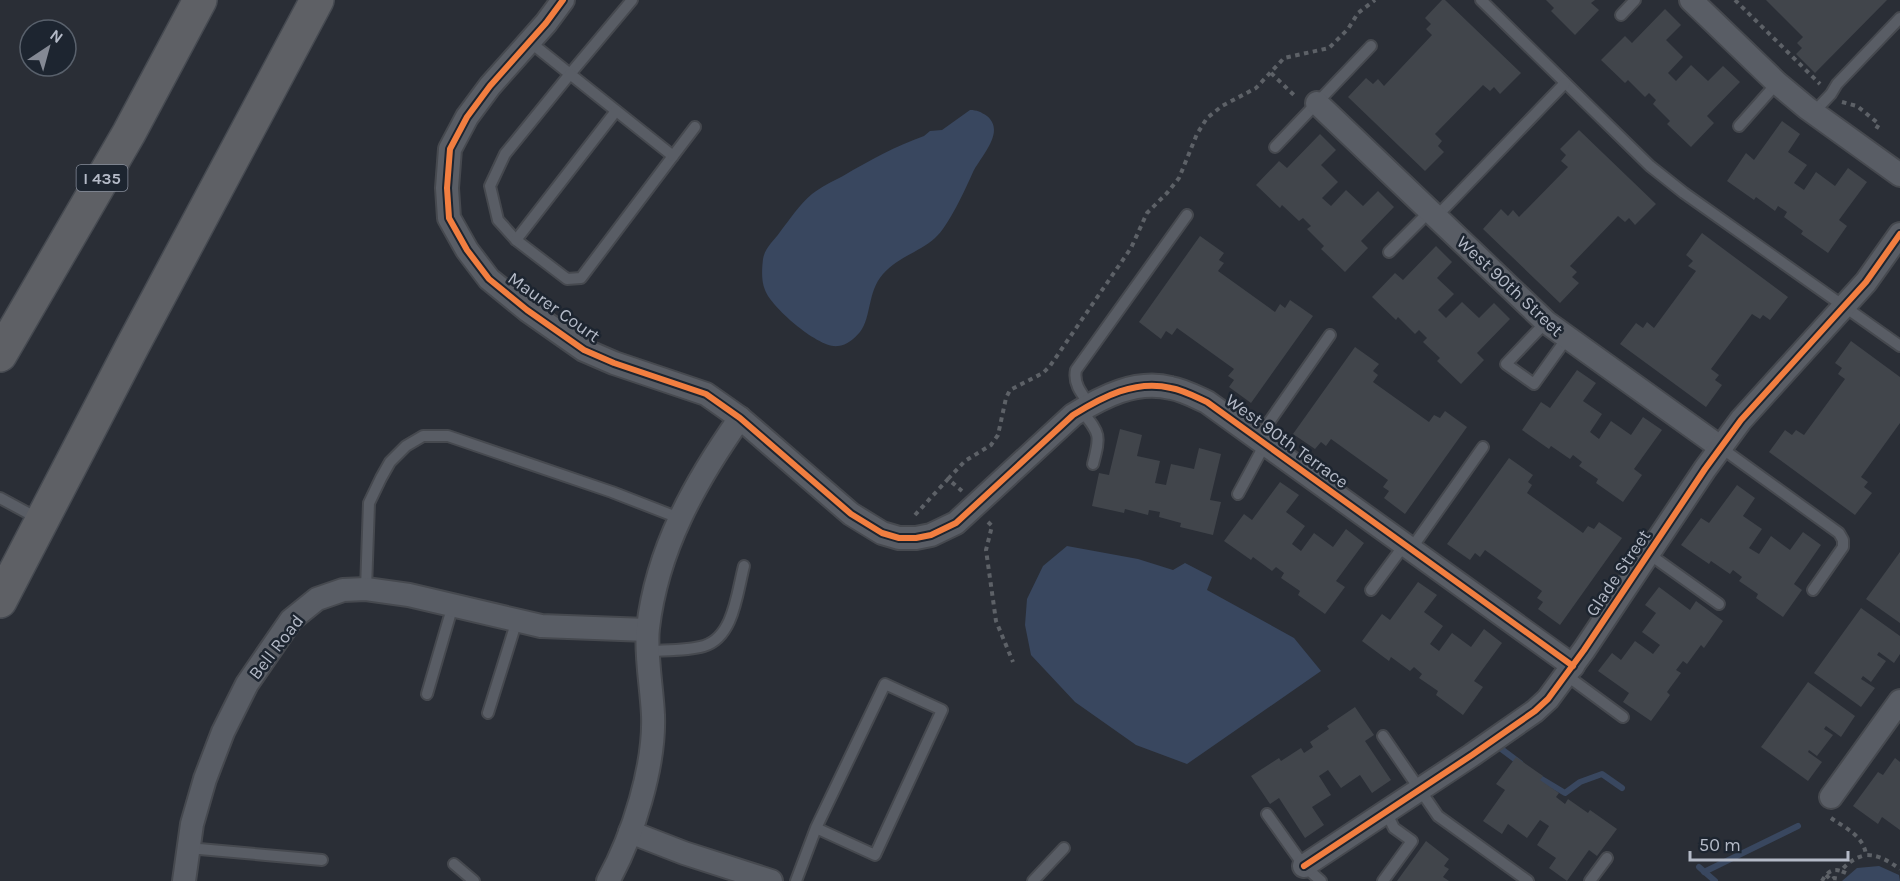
<svg xmlns="http://www.w3.org/2000/svg" width="1900" height="881" font-family="Karla,sans-serif">
	<rect width="100%" height="100%" fill="#2a2e36"/>
	<!-- water -->
	<g fill="#39475f">
		<path d="M970 110C977 110 981 112 987 116 1006 132 981 156 973 172 966 188 948 227 935 238 920 252 899 256 883 274 867 292 872 316 860 332 854 339 847 345 838 346 819 349 771 307 765 290 761 281 762 268 763 259 765 247 774 241 780 232 790 219 799 205 812 194 821 187 833 181 843 176 870 160 896 146 924 136L930 131 942 130Z"/>
		<polygon points="1067,546 1138,559 1173,570 1185,563 1212,577 1207,590 1294,638 1321,671 1187,764 1136,745 1075,702 1031,655 1025,625 1027,599 1043,566"/>
		<polygon points="1879,866 1899,875 1900,881 1842,881 1857,868"/>
	</g>
	<g fill="none" stroke-linecap="round" stroke-linejoin="round">
		<!-- stream -->
		<g stroke="#39475f" stroke-width="6">
			<polyline points="1496,745 1520,763"/>
			<polyline points="1535,775 1565,793 1580,782 1602,774 1622,788"/>
			<polyline points="1699,867 1715,881"/>
			<polyline points="1704,872 1798,826"/>
		</g>
	</g>
	<!-- building -->
	<g fill="#41454b">
		<polygon points="1442,0 1445,0 1521,73 1500,94 1494,87 1490,91 1483,85 1435,134 1442,141 1438,146 1444,152 1425,171 1348,97 1366,78 1373,84 1378,79 1384,86 1432,35 1426,29 1431,24 1425,18"/>
		<polygon points="1546,0 1595,0 1591,3 1599,10 1575,35 1551,11 1554,8"/>
		<polygon points="1766,0 1887,0 1815,73 1796,54 1802,48 1797,43 1803,37"/>
		<polygon points="1665,9 1681,25 1666,40 1683,57 1668,73 1676,81 1691,65 1708,81 1723,66 1740,82 1707,116 1714,123 1691,147 1667,124 1670,121 1653,104 1656,100 1649,93 1645,97 1628,80 1625,83 1601,60 1625,36 1632,43"/>
		<polygon points="1782,121 1800,134 1788,152 1807,165 1794,183 1804,190 1816,172 1835,186 1848,168 1867,182 1839,220 1847,226 1828,253 1801,234 1803,231 1784,217 1787,212 1778,206 1775,211 1756,197 1754,200 1727,181 1746,153 1754,160"/>
		<polygon points="1579,130 1656,204 1635,225 1629,218 1625,222 1618,216 1570,266 1577,272 1572,277 1579,283 1560,303 1483,229 1501,209 1508,216 1513,210 1519,217 1568,167 1561,161 1566,155 1560,149"/>
		<polygon points="1320,134 1336,150 1321,165 1338,182 1322,198 1331,206 1346,190 1363,206 1378,191 1394,207 1361,241 1368,248 1345,272 1321,249 1324,246 1307,229 1311,226 1303,218 1299,221 1282,205 1280,208 1256,185 1279,161 1287,168"/>
		<polygon points="1702,233 1788,297 1770,320 1763,315 1760,319 1752,314 1711,369 1719,375 1715,380 1722,385 1706,407 1620,344 1636,323 1643,328 1647,322 1654,328 1696,271 1688,266 1693,261 1686,255"/>
		<polygon points="1200,236 1224,253 1219,260 1224,263 1218,271 1275,312 1280,304 1285,308 1290,300 1313,316 1251,403 1229,387 1234,380 1228,376 1234,369 1177,328 1172,335 1166,331 1161,339 1139,322"/>
		<polygon points="1436,246 1452,262 1437,278 1454,294 1438,310 1446,318 1462,302 1479,318 1494,303 1510,319 1477,353 1484,360 1461,384 1437,361 1440,358 1423,342 1427,338 1419,330 1415,334 1398,317 1396,320 1372,297 1395,273 1403,280"/>
		<polygon points="1851,341 1900,377 1900,423 1861,477 1868,482 1864,487 1872,493 1855,515 1769,452 1785,430 1792,435 1796,430 1804,435 1845,379 1838,374 1842,368 1835,363"/>
		<polygon points="1355,347 1379,364 1373,371 1378,375 1373,382 1429,422 1434,415 1440,418 1445,411 1467,427 1405,514 1384,498 1389,491 1383,487 1388,480 1331,439 1326,446 1321,442 1315,449 1293,434"/>
		<polygon points="1577,370 1596,383 1583,401 1602,414 1590,432 1599,439 1611,421 1631,435 1643,417 1662,430 1634,469 1642,475 1623,502 1596,483 1598,479 1579,466 1582,462 1573,455 1570,459 1551,446 1549,449 1522,430 1541,402 1550,408"/>
		<polygon points="1120,429 1142,435 1137,456 1160,461 1155,483 1166,485 1171,464 1194,469 1199,448 1221,454 1210,500 1221,502 1213,535 1180,527 1181,523 1159,517 1160,512 1149,510 1148,515 1125,509 1124,513 1092,506 1099,473 1109,475"/>
		<polygon points="1509,458 1533,475 1528,482 1532,485 1527,493 1583,533 1588,526 1594,529 1599,522 1622,538 1560,625 1538,609 1543,602 1537,598 1542,591 1485,550 1480,557 1475,553 1470,560 1447,544"/>
		<polygon points="1280,482 1299,495 1286,512 1305,526 1292,544 1301,551 1314,533 1333,547 1346,529 1364,543 1336,581 1345,587 1325,614 1298,595 1300,591 1281,578 1284,573 1276,567 1272,571 1253,557 1251,560 1224,541 1244,514 1252,520"/>
		<polygon points="1737,485 1755,498 1743,516 1762,529 1749,548 1759,554 1771,536 1790,550 1803,532 1821,545 1794,584 1802,590 1783,617 1756,598 1758,594 1739,581 1742,577 1733,570 1730,574 1711,561 1709,564 1681,545 1701,518 1709,523"/>
		<polygon points="1900,552 1900,623 1866,599"/>
		<polygon points="1418,582 1437,595 1424,612 1443,626 1430,644 1439,651 1452,633 1471,647 1484,629 1502,643 1474,681 1483,687 1463,715 1436,695 1438,691 1419,678 1422,674 1414,667 1410,671 1391,657 1389,661 1362,641 1382,614 1390,620"/>
		<polygon points="1659,587 1690,610 1696,601 1723,621 1704,648 1701,645 1687,664 1683,661 1676,670 1681,673 1667,692 1670,695 1651,721 1623,702 1629,693 1598,671 1612,653 1621,660 1635,641 1653,654 1660,645 1642,632 1656,613 1645,605"/>
		<polygon points="1861,608 1900,636 1900,654 1894,663 1879,652 1877,655 1886,661 1871,682 1863,676 1861,679 1875,688 1861,707 1814,673"/>
		<polygon points="1808,682 1855,716 1841,737 1826,726 1824,729 1833,735 1817,756 1809,750 1808,752 1822,762 1808,781 1761,747"/>
		<polygon points="1355,707 1374,735 1365,741 1391,780 1372,793 1360,775 1341,788 1328,770 1319,776 1331,795 1312,807 1324,825 1305,838 1279,798 1270,804 1251,776 1279,758 1281,761 1301,748 1304,753 1313,747 1310,742 1329,729 1327,726"/>
		<polygon points="1516,757 1543,776 1540,780 1559,793 1556,797 1565,804 1568,799 1588,813 1590,810 1617,829 1597,856 1589,850 1567,881 1549,868 1556,858 1537,845 1549,826 1540,820 1527,838 1508,824 1502,834 1483,821 1505,790 1496,784"/>
		<polygon points="1895,758 1900,762 1900,830 1882,817 1878,824 1853,806 1878,772 1883,775"/>
		<polygon points="1426,841 1449,859 1444,866 1449,869 1443,877 1449,881 1397,881"/>
	</g>
	<g fill="none" stroke-linecap="round" stroke-linejoin="round">
		<!-- lane casing -->
		<g stroke="#46494f" stroke-width="14">
			<g id="lane">
				<polyline points="1481,0 1650,166 1684,193 1900,346"/>
				<polyline points="1621,15 1635,0"/>
				<polyline points="530,42 570,74 632,0"/>
				<polygon points="570,74 673,156 581,278 567,279 516,240 498,220 490,186 505,154"/>
				<polyline points="1813,113 1831,94 1837,84 1900,18"/>
				<polyline points="1739,126 1777,83"/>
				<polyline points="1275,147 1371,46"/>
				<polyline points="673,156 695,127"/>
				<polyline points="1436,217 1565,83"/>
				<polyline points="516,240 616,111"/>
				<polyline points="1389,252 1430,211"/>
				<polyline points="1546,322 1506,364 1534,384 1567,338"/>
				<path d="M1090 405C1082 394 1073 384 1076 370L1187 215"/>
				<path d="M1081 410C1100 434 1101 434 1093 464"/>
				<polyline points="1258,438 1330,335"/>
				<polyline points="1720,447 1839,533 1843,540 1843,547 1813,590"/>
				<polyline points="1238,494 1265,444"/>
				<polyline points="0,498 39,519"/>
				<polyline points="1411,549 1483,447"/>
				<polyline points="1649,554 1719,604"/>
				<polyline points="366,589 369,503 381,478 390,462 406,446 423,436 448,436 612,492 679,518"/>
				<polyline points="1371,590 1405,544"/>
				<path d="M649 651C667 650 687 651 704 646 734 637 737 592 744 566"/>
				<polyline points="1566,675 1623,717"/>
				<polyline points="427,694 453,605"/>
				<polyline points="488,713 517,620"/>
				<polyline points="1383,736 1438,816 1528,881"/>
				<polyline points="1267,814 1304,866 1321,881"/>
				<polyline points="188,848 322,860"/>
				<polyline points="454,864 474,881"/>
				<polyline points="796,881 816,828 885,684 942,710 875,855 816,828"/>
				<polyline points="1033,881 1064,848"/>
				<polyline points="1383,881 1412,841 1394,828 1386,812"/>
				<polyline points="1590,881 1607,858"/>
			</g>
		</g>
		<!-- street casing -->
		<g stroke="#46494f" stroke-width="26">
			<g id="street">
				<path d="M563 0 546 23 490 86 467 117 450 149 447 188 449 218 467 250 489 279 527 310 584 350 614 363 706 394 740 418 851 514 882 533 899 538H916L931 535 956 523 1073 415C1102 397 1136 379 1171 388 1183 390 1196 397 1207 402L1573 666"/>
				<polyline points="1691,0 1777,83 1807,108 1900,175"/>
				<polyline points="1317,103 1546,322 1720,447"/>
				<polyline points="1831,797 1900,701"/>
				<polyline points="630,832 684,853 771,881"/>
				<polyline points="1304,866 1472,755 1535,711 1548,699 1584,650 1705,469 1741,420 1866,282 1900,234"/>
				<polyline points="184,881 192,824 205,779 223,732 247,684 291,620 317,599 343,590 366,589 409,595 541,626 647,630"/>
				<path d="M608 881C633 836 655 766 653 715 652 689 645 652 648 628 657 549 695 482 740 418"/>
			</g>
		</g>
		<!-- highway casing -->
		<g stroke="#464a51" stroke-width="36">
			<g id="highway">
				<polyline points="0,355 129,133 200,0"/>
				<polyline points="0,601 133,345 317,0"/>
			</g>
		</g>
		<!-- path -->
		<g stroke="#5d6167" stroke-width="4" stroke-dasharray="4.5 4.5" stroke-linecap="butt">
			<polyline points="1735,0 1820,84"/>
			<polyline points="1271,73 1296,97"/>
			<polyline points="1842,102 1857,106 1879,124 1875,131"/>
			<polyline points="948,479 965,461 991,445 998,435 1006,398 1010,390 1043,373 1050,366 1131,248 1147,213 1167,193 1179,178 1197,134 1207,118 1222,106 1256,88 1284,58 1329,48 1348,29 1358,13 1375,0"/>
			<polyline points="915,515 948,479 962,491"/>
			<polyline points="988,522 992,526 986,550 996,621 1013,662"/>
			<path d="M1831 818C1845 828 1864 836 1866 855 1880 855 1888 861 1900 869"/>
			<path d="M1846 873 1841 871C1847 863 1856 857 1866 855"/>
			<polyline points="1826,875 1831,880 1834,878 1840,879"/>
			<path d="M1822 881C1826 873 1832 868 1841 871"/>
		</g>
		<!-- lane -->
		<use href="#lane" stroke="#595d65" stroke-width="10"/>
		<!-- street -->
		<use href="#street" stroke="#595d65" stroke-width="22"/>
		<!-- highway -->
		<use href="#highway" stroke="#5e6065" stroke-width="33"/>
		<!-- cycleway casing -->
		<g stroke="#1d2530" stroke-width="10">
			<g id="cycleway">
				<path d="M563 0 546 23 490 86 467 117 450 149 447 188 449 218 467 250 489 279 527 310 584 350 614 363 706 394 740 418 851 514 882 533 899 538H916L931 535 956 523 1073 415C1102 397 1136 379 1171 388 1183 390 1196 397 1207 402L1573 666"/>
				<polyline points="1304,866 1472,755 1535,711 1548,699 1584,650 1705,469 1741,420 1866,282 1900,234"/>
			</g>
		</g>
		<!-- cycleway -->
		<use href="#cycleway" stroke="#f27e40" stroke-width="6"/>
	</g>
	<g text-anchor="middle" dominant-baseline="central" stroke-width="5" stroke-linejoin="round" paint-order="stroke">
		<!-- shield labels -->
		<rect fill="#1d2530" stroke="#878d9a" stroke-width="1.5" x="76.5" y="165" width="51" height="26" rx="4.5"/>
		<g font-size="16" font-weight="bold" fill="#b4bac7">
			<text x="102" y="178">I 435</text>
		</g>
		<!-- street labels -->
		<g font-size="18" fill="#b4bac7" stroke="#1d2530">
			<text transform="translate(1510 286) rotate(43)">West 90th Street</text>
			<text transform="translate(554 307) rotate(35)">Maurer Court</text>
			<text transform="translate(1287 441) rotate(36)">West 90th Terrace</text>
			<text transform="translate(1618 573) rotate(-56)">Glade Street</text>
			<text transform="translate(276 647) rotate(-52)">Bell Road</text>
		</g>
	</g>
	<!-- north arrow -->
	<g transform="translate(48 48) rotate(36)"><circle r="28" fill="#1d2530" stroke="#59616c" stroke-width="1.5"/>
	<path d="M0-4.5L10 22L0 15L-10 22Z" fill="#848994"/>
	<text y="-9" font-size="16" font-weight="bold" text-anchor="middle" fill="#b4bac7">N</text>
	</g>
	<!-- scale -->
	<path d="M1690 851v9h158v-9" fill="none" stroke="#b4bac7" stroke-width="3"/>
	<text x="1699" y="851" font-size="18" fill="#b4bac7" stroke="#1d2530" stroke-width="4.5" paint-order="stroke">50 m</text>
</svg>
